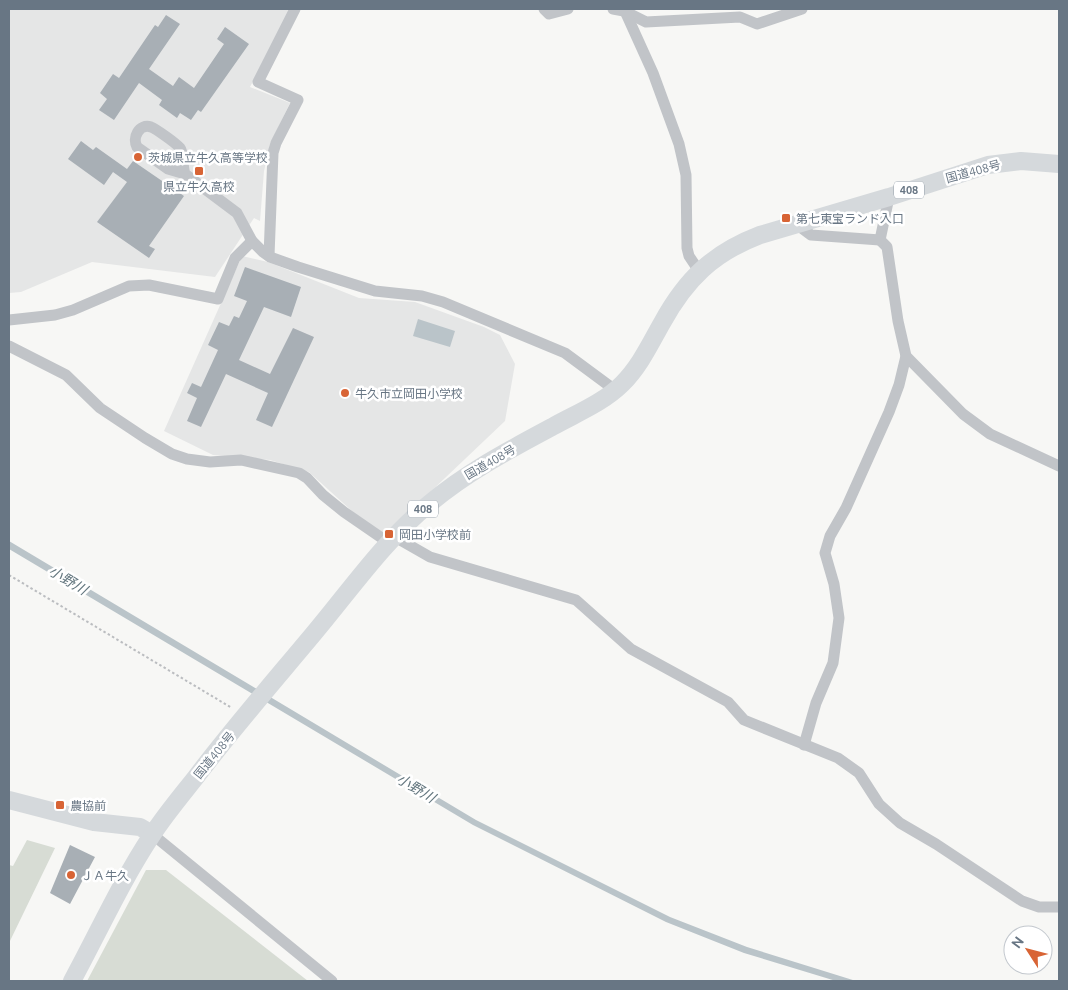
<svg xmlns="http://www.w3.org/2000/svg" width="1068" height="990" font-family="Ubuntu,'Noto Sans JP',sans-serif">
	<rect width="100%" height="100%" fill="#f7f7f5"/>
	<!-- built -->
	<g fill="#e5e6e6">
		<polygon points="9,9 290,9 250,87 290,103 270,144 264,171 260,221 254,218 215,277 92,262 21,292 9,293"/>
		<polygon points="242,256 268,262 359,298 415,302 484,327 500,335 515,364 505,421 385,535 353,512 309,472 270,460 213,455 164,431"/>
	</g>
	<!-- green -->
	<g fill="#d7dcd4">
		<polygon points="27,840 55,848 9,943 9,865 13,866"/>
		<polygon points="146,870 166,870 308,981 87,981"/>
	</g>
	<!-- water -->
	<g fill="#bac4c9">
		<polygon points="418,319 455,331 450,347 413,336"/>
		<polygon points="9,541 476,820 670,917 747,947 856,981 836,981 744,953 666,922 473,825 9,549"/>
	</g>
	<!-- building -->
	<g fill="#a8afb5">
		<polygon points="166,15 180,24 149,69 173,86 179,77 194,88 224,44 217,39 225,27 249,44 201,112 198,110 191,120 180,113 177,118 159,105 162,100 139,83 114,120 99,110 107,99 100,93 113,74 119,78 155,25 158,27"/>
		<polygon points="81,141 93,150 96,147 127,169 133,161 184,196 149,246 155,249 149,258 97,222 127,182 113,172 104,185 68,159"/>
		<polygon points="245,267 301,287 291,317 264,307 239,360 270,374 293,328 314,337 272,427 256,420 268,393 226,374 201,427 187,421 197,398 187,393 192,383 201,387 218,350 208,345 219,322 229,326 234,316 239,318 247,301 234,296"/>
		<polygon points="70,845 95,857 70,904 50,893"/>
	</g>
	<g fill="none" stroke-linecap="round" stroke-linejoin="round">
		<!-- path -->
		<polyline stroke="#bbbdc0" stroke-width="2" stroke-dasharray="2.5 2.5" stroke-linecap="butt" points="9,575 232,708"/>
		<!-- minor -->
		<g stroke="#c1c4c8" stroke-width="11">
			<polyline points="544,9 549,14 568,9"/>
			<polyline points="613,9 624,11 646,22 740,17 757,24 802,9"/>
			<polyline points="624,9 653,73 679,144 686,175 687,248 689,256 699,271"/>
			<path d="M185 174C182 166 184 153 180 148 176 143 156 129 151 127 139 123 132 138 137 147L168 169 185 174 237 213 252 241 263 252 270 257 298 267 375 291 422 296 443 302 565 353 615 390"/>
			<polyline points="889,197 880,240 887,247 898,321 906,356 963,414 990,434 1059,466"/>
			<polyline points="795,223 811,235 880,240"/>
			<polyline points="269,256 273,153 276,143 298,100 258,82 295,9"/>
			<polyline points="9,320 55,315 73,310 129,286 149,285 218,299 235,258 252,241"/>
			<polyline points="9,346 66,375 100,408 145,438 172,454 187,459 210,462 241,460 299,473 307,478 323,495 344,512 389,543"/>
			<polyline points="395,537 430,557 576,600 631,649 728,702 744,720 838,758 859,773 879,804 900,823 936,844 1022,901 1039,907 1059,907"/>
			<polyline points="804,745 816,703 833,663 839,618 834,584 825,553 830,536 846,508 889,412 899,385 906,356"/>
			<polyline points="152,834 332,981"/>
		</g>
		<!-- highway -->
		<g stroke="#d5d9dc" stroke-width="18">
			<polyline points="9,800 94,822 140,827 152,834"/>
			<path d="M72 981C98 933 122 880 152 835 165 815 181 796 196 777 234 727 275 680 315 632 351 589 385 540 429 504 467 472 509 450 552 427 575 414 603 403 622 384 640 366 650 344 662 323 686 279 713 253 760 235L889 197 988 165 1021 161 1059 164"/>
		</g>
	</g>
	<!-- markers -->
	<g fill="#d86435" stroke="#fff" stroke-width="2">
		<circle cx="138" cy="157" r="5"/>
		<rect x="194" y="166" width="10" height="10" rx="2.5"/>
		<rect x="781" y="213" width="10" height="10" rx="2.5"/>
		<circle cx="345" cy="393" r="5"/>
		<rect x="384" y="529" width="10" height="10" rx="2.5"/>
		<rect x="55" y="800" width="10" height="10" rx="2.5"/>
		<circle cx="71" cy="875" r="5"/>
	</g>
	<g text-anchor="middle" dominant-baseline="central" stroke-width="5" stroke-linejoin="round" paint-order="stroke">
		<!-- shield labels -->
		<g fill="#fff" stroke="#959fa9" stroke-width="1">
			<rect x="894" y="181.5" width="30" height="17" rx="4"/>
			<rect x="408" y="500.5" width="30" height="17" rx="4"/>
		</g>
		<g font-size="11" font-weight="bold" fill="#687684">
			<text x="909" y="190">408</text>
			<text x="423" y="509">408</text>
		</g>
		<!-- poi labels -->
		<g font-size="12" fill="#687684" stroke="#fff" text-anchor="start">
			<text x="148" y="157">茨城県立牛久高等学校</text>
			<text x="199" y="186" text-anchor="middle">県立牛久高校</text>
			<text x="796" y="218">第七東宝ランド入口</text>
			<text x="355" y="393">牛久市立岡田小学校</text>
			<text x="399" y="534">岡田小学校前</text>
			<text x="70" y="805">農協前</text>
			<text x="81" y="875">ＪＡ牛久</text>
		</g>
		<!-- street labels -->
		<g font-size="12" fill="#687684" stroke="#fff">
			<text transform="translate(973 171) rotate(-15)">国道408号</text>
			<text transform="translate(490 462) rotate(-30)">国道408号</text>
			<text transform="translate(214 755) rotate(-51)">国道408号</text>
		</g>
		<!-- water labels -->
		<g font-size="14" font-style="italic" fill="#64777f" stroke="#fff">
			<text transform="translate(68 580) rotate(31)">小野川</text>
			<text transform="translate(416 788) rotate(31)">小野川</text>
		</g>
	</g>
	<!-- border -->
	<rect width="1068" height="990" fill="none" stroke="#687684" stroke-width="20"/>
	<!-- north arrow -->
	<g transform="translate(1028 950) rotate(306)"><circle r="24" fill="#ffffff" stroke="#c3c8ce"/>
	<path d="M0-4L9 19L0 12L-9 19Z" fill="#d86435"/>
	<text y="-8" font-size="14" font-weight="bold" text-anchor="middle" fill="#687684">N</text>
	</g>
</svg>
